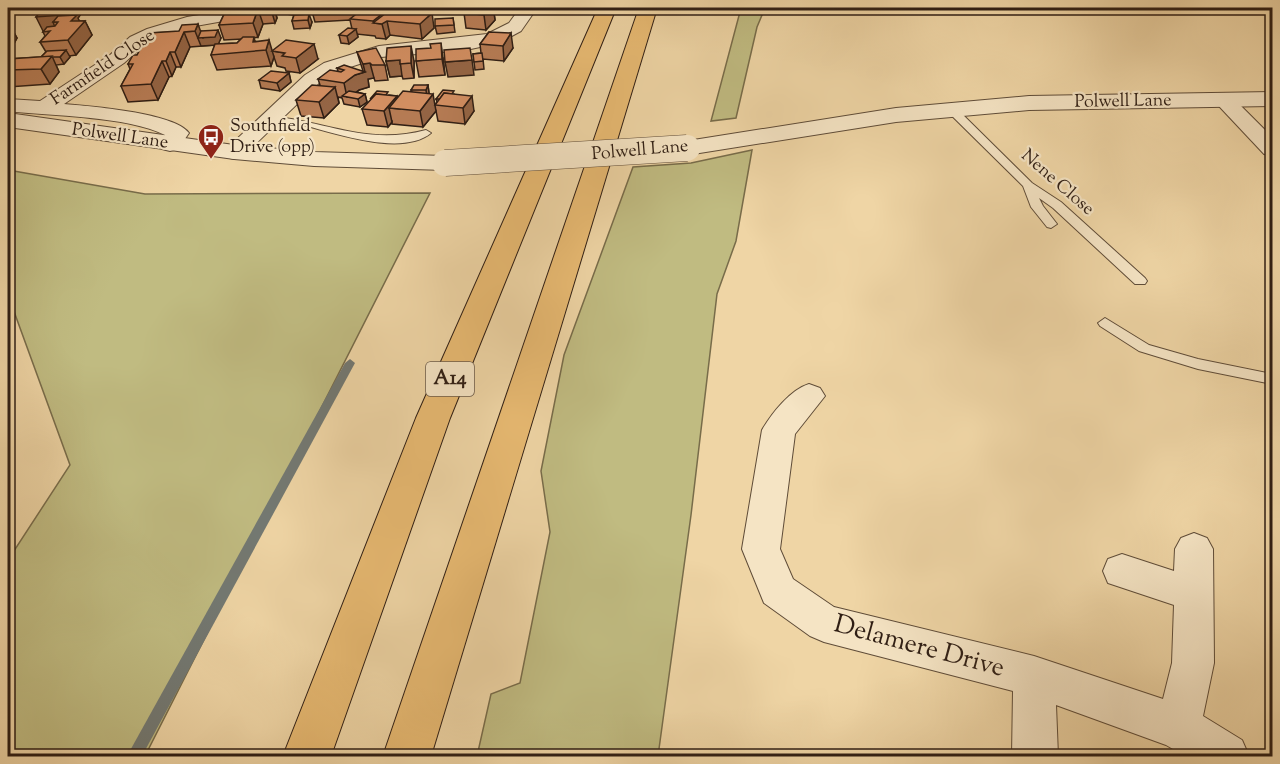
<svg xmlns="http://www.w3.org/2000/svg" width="1280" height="764" font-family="'Sorts Mill Goudy',serif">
	<rect width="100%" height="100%" fill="#efd5a5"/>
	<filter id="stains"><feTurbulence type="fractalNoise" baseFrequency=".00333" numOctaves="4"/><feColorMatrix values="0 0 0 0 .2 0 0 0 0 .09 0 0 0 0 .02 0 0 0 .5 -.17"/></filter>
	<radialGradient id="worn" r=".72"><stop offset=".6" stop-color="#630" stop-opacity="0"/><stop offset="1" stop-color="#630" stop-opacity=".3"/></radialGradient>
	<!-- green -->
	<g fill="#c0bb81" stroke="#786c4a" stroke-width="1.5">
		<polygon points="741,8 765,8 757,27 736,118 711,121"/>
		<polygon points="752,150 736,241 717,294 691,515 658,756 477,756 491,694 520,683 550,532 541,471 564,355 633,167 691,163"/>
		<polygon points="8,170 145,194 430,193 145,756 8,756 8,560 70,465 8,295"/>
	</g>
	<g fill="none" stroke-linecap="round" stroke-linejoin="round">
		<!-- stream -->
		<polygon fill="#737973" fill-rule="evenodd" points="350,359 355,363 142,756 127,756 345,363"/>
		<!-- service casing -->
		<g stroke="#5f4c38" stroke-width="2">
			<g id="service">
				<polygon points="948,108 956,108 1032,183 1061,202 1145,278 1147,281 1145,284 1135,284 1053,208 1039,198 1043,206 1057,224 1051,228 1047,227 1031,207 1023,186 948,112"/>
				<path d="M269 116C327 121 366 146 426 130L431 133C402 157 335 133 303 125 291 122 278 124 265 121V117Z"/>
				<polygon points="1105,318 1149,345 1198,359 1272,374 1272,384 1198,369 1139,351 1100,326 1098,323"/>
			</g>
		</g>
		<!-- minor casing -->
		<g stroke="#5f4c38" stroke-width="2">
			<g id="minor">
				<path d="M241 8H304L307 11 304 15 298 16 278 12 276 9 268 13 190 27 159 37 144 45 124 63 64 104C89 106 175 113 189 133L178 149 170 151 162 149 159 144 165 135C128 116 50 116 8 111V99L40 101 110 55 130 37 147 29 187 17Z"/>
				<polygon points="520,8 537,8 521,31 499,43 466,50 381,57 338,71 319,83 242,157 234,159 226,157 223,152 305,75 324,63 379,46 487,34 509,23"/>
				<polygon points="1224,94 1231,96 1272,137 1272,156 1264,154 1217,104 1214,100 1217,96"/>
				<path d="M809 384 820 388 825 396 795 434 780 549 793 579 834 607 1034 656 1163 699 1172 663 1174 605 1108 583 1103 571 1108 559 1122 554 1174 571 1175 549 1181 538 1194 533 1207 538 1213 549 1214 663 1203 716 1242 740 1249 756H1185L1166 745 1056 705 1058 756H1012L1013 691 824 642 810 636 764 603 742 549 762 430C772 413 790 390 809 384Z"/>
			</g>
		</g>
		<!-- tertiary casing -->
		<g stroke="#5f4c38" stroke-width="2">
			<g id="tertiary">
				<polygon points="1272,92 1272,106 1029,110 896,122 687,155 679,153 675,148 679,143 687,141 896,108 1029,96"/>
				<polygon points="8,113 234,145 314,152 445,156 454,158 457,163 454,168 445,170 314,166 234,159 8,127"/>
			</g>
		</g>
		<!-- trunk casing -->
		<g stroke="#2f1e14" stroke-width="2">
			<g id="trunk">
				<polygon points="598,8 616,8 450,418 331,756 283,756 416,418"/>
				<polygon points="639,8 657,8 431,756 383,756"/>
			</g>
		</g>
		<!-- service -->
		<use href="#service" fill="#f5e4c4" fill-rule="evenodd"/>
		<!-- minor -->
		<use href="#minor" fill="#f5e4c4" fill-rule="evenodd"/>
		<!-- tertiary -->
		<use href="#tertiary" fill="#f5e4c4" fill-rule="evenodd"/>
		<!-- trunk -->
		<use href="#trunk" fill="#e8ba72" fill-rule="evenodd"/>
		<!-- tertiary-bridge casing -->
		<g stroke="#5f4c38" stroke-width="27" stroke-linecap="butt">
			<polyline id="tertiary-bridge" points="445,163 687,148"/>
		</g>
		<!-- tertiary-bridge -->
		<use href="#tertiary-bridge" stroke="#f5e4c4" stroke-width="26"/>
	</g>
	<!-- wall -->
	<g fill="#b77c55" stroke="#2f1e14" stroke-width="1.5">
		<polygon points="43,8 97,8 82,9 83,11 78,18 79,21 85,21 92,35 76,55 69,56 70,57 64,64 56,65 59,72 50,84 8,87 8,59 41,57 46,52 40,42 45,36 43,32"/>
		<polygon points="120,8 189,8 188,10 173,11 173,8 172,10 123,13"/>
		<polygon points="227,8 274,8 277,18 275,23 263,24 258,37 254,38 255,41 273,51 318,59 300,73 286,71 285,68 277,66 274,57 271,66 217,70 211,55 215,45 190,47 181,67 176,67 172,76 169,77 158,100 128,102 121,86 130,69 128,64 137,55 149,33 201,31 221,38 218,44 237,43 241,39 224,40 219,25"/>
		<polygon points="311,8 363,8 388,11 427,13 434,28 422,39 390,35 386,39 376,38 375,36 357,34 358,37 349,44 341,43 339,35 352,29 350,20 315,22"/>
		<polygon points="462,8 498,8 494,13 495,20 486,30 466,28 464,13 465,12 463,12"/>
		<polygon points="294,15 312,22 310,28 294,29 292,21"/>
		<polygon points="453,18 455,32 437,34 435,26"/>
		<polygon points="8,23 17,38 11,49 8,49"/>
		<polygon points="489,32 513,48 504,61 483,59 484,69 475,70 473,54 481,53 480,44"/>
		<polygon points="357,52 385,65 388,80 375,81 374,78 368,79 369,87 359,90 357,92 365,94 367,102 360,107 344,104 342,98 338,97 339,103 324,118 301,116 296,100 320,85 318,79 338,71 337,68 363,71"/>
		<polygon points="443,58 445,75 419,77 416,61"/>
		<polygon points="386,61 414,61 414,78 403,79 402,76 390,77"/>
		<polygon points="289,73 291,82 280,91 261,88 259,80"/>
		<polygon points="428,85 429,94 435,105 437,102 436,99 454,94 474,111 465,124 438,121 436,111 423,127 392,124 392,122 388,127 367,125 362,109 389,95 397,96 397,98 412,92 411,90"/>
	</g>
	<!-- shaded-wall -->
	<g fill="#956545" stroke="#2f1e14" stroke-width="1.5">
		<polygon points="68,8 97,8 82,9 83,11 78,18 81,25 85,21 92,35 76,55 58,22 53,22 56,30 43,31 36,17"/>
		<polygon points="120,8 173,8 172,10 123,13"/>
		<polygon points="487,8 498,8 494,13 495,20 486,30 484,15"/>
		<polygon points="258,9 263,24 258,37 253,23"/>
		<polygon points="271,9 271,8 274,8 277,18 275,23"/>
		<polygon points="427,9 428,17 432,13 434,28 422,39 420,24 423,12"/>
		<polygon points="387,10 390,21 387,21 390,35 386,39 382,24 374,23 373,21"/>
		<polygon points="309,14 312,22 310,28 308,20"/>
		<polygon points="9,23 17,38 11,49 8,42 8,26"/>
		<polygon points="198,24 203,38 218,30 221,38 218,45 201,46 195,31"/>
		<polygon points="356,29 358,37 349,44 347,36"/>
		<polygon points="184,32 190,47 181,67 175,52"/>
		<polygon points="511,33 513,48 504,61 503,46"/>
		<polygon points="269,40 274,57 271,66 266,50"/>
		<polygon points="441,43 443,58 445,75 442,59"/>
		<polygon points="314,44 318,59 300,73 296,58"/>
		<polygon points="411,46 414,61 414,78 411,63"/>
		<polygon points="66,50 70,57 64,64 60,57"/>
		<polygon points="170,52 176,67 172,76 166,61"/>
		<polygon points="52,56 59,72 50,84 41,69"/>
		<polygon points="400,60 402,76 390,77 386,61"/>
		<polygon points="472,60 474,75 448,77 445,62"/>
		<polygon points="162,61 169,77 158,100 151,84"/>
		<polygon points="370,63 374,78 368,79 369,87 359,90 350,97 347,97 344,83 355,75 365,72 363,64"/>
		<polygon points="289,73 291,82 280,91 277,83"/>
		<polygon points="428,85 429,93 427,98 426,90"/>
		<polygon points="335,87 339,103 324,118 319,102"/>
		<polygon points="365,94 367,102 360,107 358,99"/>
		<polygon points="433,94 436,111 423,127 420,111"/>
		<polygon points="397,96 400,109 389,108 392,122 388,127 384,111"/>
		<polygon points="472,96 474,111 465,124 463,108"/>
	</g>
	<!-- building -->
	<g fill="#d59063" stroke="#2f1e14" stroke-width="1.5">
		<polygon points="43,8 68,8 63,15 36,17"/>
		<polygon points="227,8 271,8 271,9 258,9 253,23 219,25"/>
		<polygon points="364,8 368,8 387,10 373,21 350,19"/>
		<polygon points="418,8 427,9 423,12 432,13 420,24 387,21 382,24 373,23 390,10 413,12"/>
		<polygon points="469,8 492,8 484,15 464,13"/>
		<polygon points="309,14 308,20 292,21 294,15"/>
		<polygon points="77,15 71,21 85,21 68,40 40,42 50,31 43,32 47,27 55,26 58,22 53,22 58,16"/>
		<polygon points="453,18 454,25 435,26 435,19"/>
		<polygon points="198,24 195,31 184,32 175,52 170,52 166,61 162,61 151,84 121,86 133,64 128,64 133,55 137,55 149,33 179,31 182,25"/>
		<polygon points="348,28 356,29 347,36 339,35"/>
		<polygon points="218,30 215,37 198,38 201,31"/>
		<polygon points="489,32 511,33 503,46 480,44"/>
		<polygon points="243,37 254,37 253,42 269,40 266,50 211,55 215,44 237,43"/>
		<polygon points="286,40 314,44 296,58 282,56 285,53 272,51"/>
		<polygon points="441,43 442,59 416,61 416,49 431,48 430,44"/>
		<polygon points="411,46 411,63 400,64 400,60 386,61 387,48"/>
		<polygon points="376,48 385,65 372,65 370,63 363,64 357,52"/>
		<polygon points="470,48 472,60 445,62 444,50"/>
		<polygon points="66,50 60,57 41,57 47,51"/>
		<polygon points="482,53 483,61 474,62 473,54"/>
		<polygon points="52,56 41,69 8,70 8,59"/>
		<polygon points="344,65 365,72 355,75 344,83 318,79 330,70 341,72 344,70 337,68"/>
		<polygon points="271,71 289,73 277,83 259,80"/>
		<polygon points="312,85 335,87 319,102 296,100"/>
		<polygon points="414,85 428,85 426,90 411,90"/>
		<polygon points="443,90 454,91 452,94 444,93 440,99 436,99"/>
		<polygon points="349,91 365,94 358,99 342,96"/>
		<polygon points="377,91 388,92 386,95 376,94 370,99"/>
		<polygon points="403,91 433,94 420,111 389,108"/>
		<polygon points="444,93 472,96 463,108 435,105"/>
		<polygon points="376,94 397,96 384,111 362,109"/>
	</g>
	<!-- icons -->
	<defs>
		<g id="bus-pin" transform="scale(1.35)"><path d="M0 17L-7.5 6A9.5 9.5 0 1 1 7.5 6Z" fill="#8f2418" stroke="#f5e4c4"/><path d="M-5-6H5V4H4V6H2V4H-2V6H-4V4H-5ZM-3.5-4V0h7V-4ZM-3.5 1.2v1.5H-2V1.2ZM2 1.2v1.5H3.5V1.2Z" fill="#fff"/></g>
	</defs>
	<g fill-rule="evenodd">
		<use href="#bus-pin" x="211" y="137"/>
	</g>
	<g text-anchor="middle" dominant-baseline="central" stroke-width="4.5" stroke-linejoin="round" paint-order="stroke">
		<!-- far-street labels -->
		<g font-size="18" fill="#2f1e14" stroke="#f5e4c4">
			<text transform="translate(103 68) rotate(-34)">Farmfield Close</text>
			<text transform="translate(1123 102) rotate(-1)">Polwell Lane</text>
			<text transform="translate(120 137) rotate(8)">Polwell Lane</text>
			<text transform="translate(640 151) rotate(-5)">Polwell Lane</text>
			<text transform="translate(1057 183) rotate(41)">Nene Close</text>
		</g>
		<!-- far-poi labels -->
		<g font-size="18" fill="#2f1e14" stroke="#f5e4c4" text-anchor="start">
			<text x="230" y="127">Southfield<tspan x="230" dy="21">Drive (opp)</tspan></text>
		</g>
		<!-- shield labels -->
		<rect fill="#f5e4c4" stroke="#6a5949" stroke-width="1.5" x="426" y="362" width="48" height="34" rx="4.5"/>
		<g font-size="20" font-weight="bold" fill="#2f1e14">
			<text x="450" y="379">A14</text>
		</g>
		<!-- near-street labels -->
		<g font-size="26" fill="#2f1e14" stroke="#f5e4c4">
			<text transform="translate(919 647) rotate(15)">Delamere Drive</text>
		</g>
	</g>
	<!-- margin -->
	<rect width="1280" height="764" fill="none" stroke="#efd5a5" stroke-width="30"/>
	<rect x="9" y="9" width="1262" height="746" fill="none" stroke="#2f1e14" stroke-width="3"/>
	<rect x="15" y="15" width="1250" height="734" fill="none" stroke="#2f1e14" stroke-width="1.5"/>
	<rect width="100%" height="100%" filter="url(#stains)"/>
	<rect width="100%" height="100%" fill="url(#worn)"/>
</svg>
